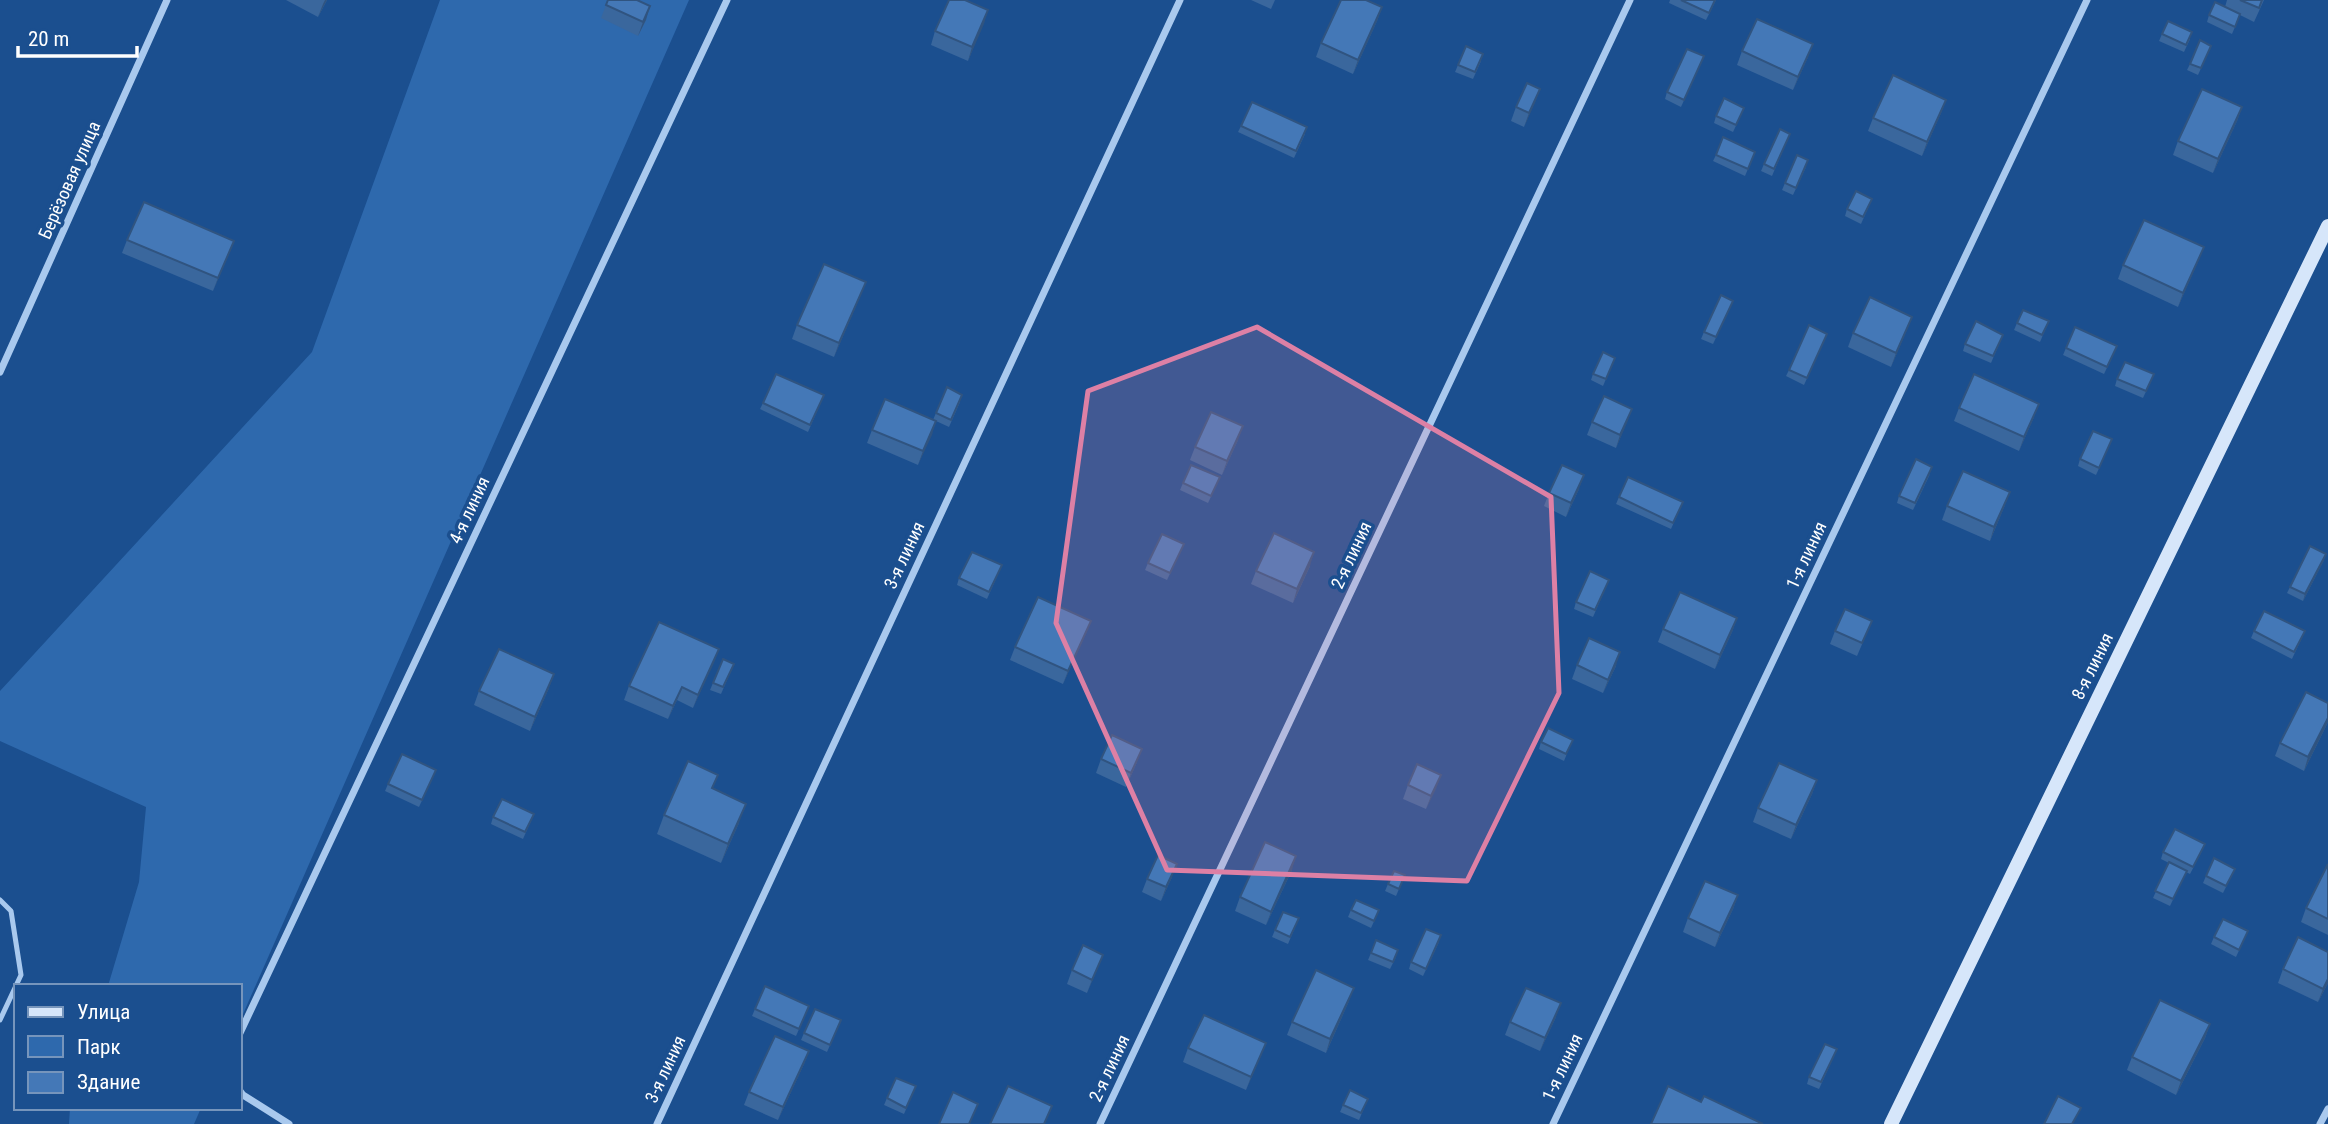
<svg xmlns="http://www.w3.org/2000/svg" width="2328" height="1124" font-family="'Roboto Condensed',sans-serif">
	<rect width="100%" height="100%" fill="#1b4f8f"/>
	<!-- green -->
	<g fill="#2e69ad">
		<polygon points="440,0 689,0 240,1021 240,986 108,986 139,882 146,807 0,741 0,691 312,352"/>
		<polygon points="70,1108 201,1108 194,1124 69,1124"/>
	</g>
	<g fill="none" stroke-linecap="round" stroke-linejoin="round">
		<!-- lane -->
		<polyline stroke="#a9c9ee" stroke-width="5" points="0,900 11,911 21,975 0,1020"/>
		<!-- street -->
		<g stroke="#a9c9ee" stroke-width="7">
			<polyline points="0,372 167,0"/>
			<polyline points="240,1033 727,0"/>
			<polyline points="240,1091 243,1095 289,1124"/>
			<polyline points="657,1124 1180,0"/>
			<polyline points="1100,1124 1630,0"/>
			<polyline points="1553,1124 2087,0"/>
			<polyline points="2320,1124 2328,1109"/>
		</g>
		<!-- secondary -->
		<polyline stroke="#d6e6fa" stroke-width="14" points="1891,1124 2328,226"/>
	</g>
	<!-- wall -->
	<g fill="#3a679d">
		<polygon points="286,0 327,0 318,17"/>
		<polygon points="1251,0 1275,0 1271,9"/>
		<polygon points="1670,0 1716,0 1706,20 1669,3"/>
		<polygon points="2227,0 2264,0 2254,22 2240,15 2232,34 2207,22 2209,15 2225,7"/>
		<polygon points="606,5 646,20 638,36 601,18"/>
		<polygon points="1382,7 1377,21 1353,74 1316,57 1321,43"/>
		<polygon points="988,10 968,61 931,45 935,31"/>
		<polygon points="2162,34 2190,39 2184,52 2159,41"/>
		<polygon points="2211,46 2198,75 2187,70 2190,64"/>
		<polygon points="1742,51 1808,57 1793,90 1737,65"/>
		<polygon points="1704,56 1681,107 1665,99 1667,92"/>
		<polygon points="1481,61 1473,79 1455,72 1458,65"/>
		<polygon points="1540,89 1524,127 1511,121 1516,107"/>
		<polygon points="1946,100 1941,113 1922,156 1868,131 1873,118"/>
		<polygon points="2242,107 2237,121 2213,173 2173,155 2178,141"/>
		<polygon points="1741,115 1733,132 1714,123 1716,116"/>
		<polygon points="1241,126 1305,134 1294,158 1238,132"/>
		<polygon points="1790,134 1772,176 1761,171 1764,164"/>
		<polygon points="1755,152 1745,176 1713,161 1716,155"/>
		<polygon points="1806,167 1793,195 1782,190 1785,183"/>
		<polygon points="1869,206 1861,224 1845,216 1847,209"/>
		<polygon points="127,240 234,241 213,291 122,253"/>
		<polygon points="2204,247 2178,307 2118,279 2123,265"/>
		<polygon points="866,282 834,357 792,339 797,325"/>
		<polygon points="1730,308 1713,344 1701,339 1704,332"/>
		<polygon points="1912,317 1891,367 1848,347 1853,333"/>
		<polygon points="2049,321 2040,342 2014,330 2017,323"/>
		<polygon points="2003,335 1991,363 1963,351 1965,344"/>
		<polygon points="1824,341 1804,385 1786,376 1789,370"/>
		<polygon points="2066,348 2114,353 2104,374 2063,355"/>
		<polygon points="1615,358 1603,386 1591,380 1593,374"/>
		<polygon points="2154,374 2143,398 2115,386 2117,379"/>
		<polygon points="947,387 960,402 949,427 936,421 918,465 867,443 872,430 933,420"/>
		<polygon points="821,402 808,432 760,409 763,403"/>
		<polygon points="1959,408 2034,417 2019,451 1954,421"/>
		<polygon points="1632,409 1616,448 1587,435 1592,422"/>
		<polygon points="1238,440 1222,475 1190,460 1195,447"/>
		<polygon points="2109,446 2096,475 2078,466 2080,459"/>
		<polygon points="1930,474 1913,510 1897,503 1899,496"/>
		<polygon points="1183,483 1217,484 1208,503 1180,490"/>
		<polygon points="1579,489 1566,517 1544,506 1549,493"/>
		<polygon points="1619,497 1683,502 1671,529 1616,504"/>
		<polygon points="2005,505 1990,541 1942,520 1947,506"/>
		<polygon points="1184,544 1167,580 1145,570 1148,563"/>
		<polygon points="2324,560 2303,601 2287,593 2290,587"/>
		<polygon points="1002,565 987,599 957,585 959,578"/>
		<polygon points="1310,566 1293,603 1251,584 1256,571"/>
		<polygon points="1609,580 1593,617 1574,609 1576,602"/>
		<polygon points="1737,618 1732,632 1715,669 1658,642 1663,629"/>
		<polygon points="1091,621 1063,684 1010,660 1015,647"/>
		<polygon points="1872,621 1857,656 1830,644 1835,631"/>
		<polygon points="2254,631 2305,631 2292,659 2251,638"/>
		<polygon points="719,649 693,708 677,700 668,719 624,700 629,686"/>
		<polygon points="734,664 721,694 710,690 713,683"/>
		<polygon points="1577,665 1616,666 1603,693 1572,679"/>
		<polygon points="549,688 530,731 474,705 479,691"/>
		<polygon points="2328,703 2328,722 2304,771 2275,756 2280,743"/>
		<polygon points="1541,742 1570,746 1564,761 1539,749"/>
		<polygon points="1101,759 1137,762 1126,787 1096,773"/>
		<polygon points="436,770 419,807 385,791 388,784"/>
		<polygon points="1441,775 1426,809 1403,799 1408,785"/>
		<polygon points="1817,780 1812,794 1791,839 1753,822 1758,808"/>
		<polygon points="713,788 739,823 721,863 657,834 664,815"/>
		<polygon points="493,817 531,821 523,839 491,824"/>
		<polygon points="2202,851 2190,874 2186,872 2170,906 2153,898 2169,863 2161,859 2163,852"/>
		<polygon points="2328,864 2328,935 2301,922 2306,908"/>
		<polygon points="2235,869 2223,893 2203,883 2206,876"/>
		<polygon points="1292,870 1266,925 1235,911 1240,897"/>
		<polygon points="1405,875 1396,896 1385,891 1388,884"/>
		<polygon points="1172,877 1161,901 1142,892 1147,879"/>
		<polygon points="1738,895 1733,909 1715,947 1683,932 1688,918"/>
		<polygon points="1351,910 1376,917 1371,928 1348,917"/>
		<polygon points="1299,918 1288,944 1272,937 1275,930"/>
		<polygon points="2248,931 2236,957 2211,944 2214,937"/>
		<polygon points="1439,942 1423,976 1409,969 1411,962"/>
		<polygon points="2328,952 2328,983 2318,1002 2278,983 2283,969"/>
		<polygon points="1371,953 1396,957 1390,969 1368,960"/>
		<polygon points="1103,955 1087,993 1067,984 1072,970"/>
		<polygon points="1349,1001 1326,1053 1287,1035 1292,1022"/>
		<polygon points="755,1009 806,1013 796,1036 752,1016"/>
		<polygon points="1556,1017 1540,1051 1505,1035 1510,1022"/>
		<polygon points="841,1020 827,1052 801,1040 804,1033"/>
		<polygon points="2210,1024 2205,1038 2176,1095 2127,1070 2132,1057"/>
		<polygon points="1266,1043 1246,1090 1183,1062 1188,1048"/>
		<polygon points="809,1051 804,1064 778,1120 744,1105 749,1092"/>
		<polygon points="1834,1056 1819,1089 1807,1084 1809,1077"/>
		<polygon points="913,1093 904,1114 884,1105 887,1098"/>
		<polygon points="1343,1105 1365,1106 1359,1120 1340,1112"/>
	</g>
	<!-- shaded-wall -->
	<g fill="#305480">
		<polygon points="325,0 327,0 318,17 323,4"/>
		<polygon points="650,6 646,20 638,36 643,22"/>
		<polygon points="1382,7 1377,21 1353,74 1358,60"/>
		<polygon points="988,10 984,24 968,61 972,47"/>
		<polygon points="1813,44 1808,57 1793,90 1798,77"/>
		<polygon points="1540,89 1535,103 1524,127 1529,113"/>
		<polygon points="1946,100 1941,113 1922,156 1927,142"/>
		<polygon points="2242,107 2237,121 2213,173 2218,159"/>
		<polygon points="234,241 229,254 213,291 218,278"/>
		<polygon points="2204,247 2199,260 2178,307 2183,293"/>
		<polygon points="866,282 861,295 834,357 839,343"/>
		<polygon points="1912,317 1907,330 1891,367 1896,353"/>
		<polygon points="2039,404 2034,417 2019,451 2024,437"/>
		<polygon points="1632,409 1627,423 1616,448 1620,435"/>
		<polygon points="936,421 932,435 918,465 923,451"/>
		<polygon points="1243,426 1238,440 1222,475 1227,461"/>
		<polygon points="1584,475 1579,489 1566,517 1571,503"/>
		<polygon points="2010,492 2005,505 1990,541 1994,527"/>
		<polygon points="1314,552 1310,566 1293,603 1297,589"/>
		<polygon points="2326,554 2324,560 2303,601 2305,594"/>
		<polygon points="1737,618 1732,632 1715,669 1720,655"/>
		<polygon points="1091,621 1086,634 1063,684 1068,671"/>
		<polygon points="719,649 714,663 693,708 698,695"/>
		<polygon points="1620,652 1616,666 1603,693 1608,680"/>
		<polygon points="554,674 549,688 530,731 535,717"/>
		<polygon points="682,687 677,700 668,719 673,706"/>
		<polygon points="2328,718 2328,722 2304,771 2308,757"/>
		<polygon points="1142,749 1137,762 1126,787 1131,773"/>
		<polygon points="1441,775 1436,789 1426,809 1431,796"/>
		<polygon points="1817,780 1812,794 1791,839 1796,825"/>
		<polygon points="746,804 739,823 721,863 728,844"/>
		<polygon points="1296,856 1292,870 1266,925 1271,912"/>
		<polygon points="1177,864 1172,877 1161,901 1166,887"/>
		<polygon points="1738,895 1733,909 1715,947 1720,933"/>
		<polygon points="1103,955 1098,968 1087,993 1092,980"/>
		<polygon points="2328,979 2328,983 2318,1002 2323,989"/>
		<polygon points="1354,988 1349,1001 1326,1053 1330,1039"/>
		<polygon points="1561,1003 1556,1017 1540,1051 1545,1038"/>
		<polygon points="2210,1024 2205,1038 2176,1095 2181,1081"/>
		<polygon points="1266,1043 1261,1056 1246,1090 1251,1077"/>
		<polygon points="809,1051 804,1064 778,1120 783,1107"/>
	</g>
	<!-- building -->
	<g fill="#4478b7" stroke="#305480" stroke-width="2">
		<polygon points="608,0 637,0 650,6 643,22 606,5"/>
		<polygon points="949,0 965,0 988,10 972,47 935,31"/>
		<polygon points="1341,0 1366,0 1382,7 1358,60 1321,43"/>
		<polygon points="1681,0 1715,0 1709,13"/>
		<polygon points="2240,0 2262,0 2259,8"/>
		<polygon points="2215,2 2240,14 2235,27 2209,15"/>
		<polygon points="1757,19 1813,44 1798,77 1742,51"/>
		<polygon points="2168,21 2192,32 2186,45 2162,34"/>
		<polygon points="2200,40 2211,46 2201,68 2190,64"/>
		<polygon points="1466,46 1483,54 1475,72 1458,65"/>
		<polygon points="1687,49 1704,56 1684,100 1667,92"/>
		<polygon points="1893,75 1946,100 1927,142 1873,118"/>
		<polygon points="1527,83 1540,89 1529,113 1516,107"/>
		<polygon points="2202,89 2242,107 2218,159 2178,141"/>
		<polygon points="1724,98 1744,108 1736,125 1716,116"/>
		<polygon points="1252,102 1307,127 1296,151 1241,126"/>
		<polygon points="1780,129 1790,134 1774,169 1764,164"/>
		<polygon points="1723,137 1755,152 1748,169 1716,155"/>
		<polygon points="1797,155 1808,160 1796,188 1785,183"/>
		<polygon points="1856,191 1872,199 1863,217 1847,209"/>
		<polygon points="144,202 234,241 218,278 127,240"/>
		<polygon points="2144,220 2204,247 2183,293 2123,265"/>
		<polygon points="824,264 866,282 839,343 797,325"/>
		<polygon points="1721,295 1733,301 1716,337 1704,332"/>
		<polygon points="1870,297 1912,317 1896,353 1853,333"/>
		<polygon points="2023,310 2049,321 2042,335 2017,323"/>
		<polygon points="1976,321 2003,335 1993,356 1965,344"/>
		<polygon points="1809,325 1827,334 1807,378 1789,370"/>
		<polygon points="2075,327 2117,346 2107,367 2066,348"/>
		<polygon points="1603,352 1615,358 1606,379 1593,374"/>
		<polygon points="2125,362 2154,374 2146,391 2117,379"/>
		<polygon points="776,374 824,395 810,425 763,403"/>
		<polygon points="1974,374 2039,404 2024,437 1959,408"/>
		<polygon points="947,387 962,395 951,420 936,413"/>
		<polygon points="1604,396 1632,409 1620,435 1592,422"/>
		<polygon points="885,399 936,421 923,451 872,430"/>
		<polygon points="1211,412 1243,426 1227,461 1195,447"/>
		<polygon points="2093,431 2112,439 2099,468 2080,459"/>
		<polygon points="1916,459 1932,467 1915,503 1899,496"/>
		<polygon points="1191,465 1220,477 1211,496 1183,483"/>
		<polygon points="1562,465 1584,475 1571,503 1549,493"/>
		<polygon points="1963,471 2010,492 1994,527 1947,506"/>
		<polygon points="1628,477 1683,502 1673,523 1619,497"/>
		<polygon points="1274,533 1314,552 1297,589 1256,571"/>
		<polygon points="1162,534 1184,544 1170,573 1148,563"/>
		<polygon points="2310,546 2326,554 2305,594 2290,587"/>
		<polygon points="972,552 1002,565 989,592 959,578"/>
		<polygon points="1590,571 1609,580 1595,610 1576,602"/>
		<polygon points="1680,592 1737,618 1720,655 1663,629"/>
		<polygon points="1038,597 1091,621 1068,671 1015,647"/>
		<polygon points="1845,609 1872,621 1862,643 1835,631"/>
		<polygon points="2264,611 2305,631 2294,652 2254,631"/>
		<polygon points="659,622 719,649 698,695 682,687 673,706 629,686"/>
		<polygon points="1589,638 1620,652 1608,680 1577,665"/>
		<polygon points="499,649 554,674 535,717 479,691"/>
		<polygon points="723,659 734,664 723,687 713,683"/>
		<polygon points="2306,692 2328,703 2328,718 2308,757 2280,743"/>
		<polygon points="1548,728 1573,740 1566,754 1541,742"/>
		<polygon points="1112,735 1142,749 1131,773 1101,759"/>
		<polygon points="402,754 436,770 422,800 388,784"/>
		<polygon points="688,761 718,775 712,788 746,804 728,844 664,815"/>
		<polygon points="1779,763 1817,780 1796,825 1758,808"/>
		<polygon points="1417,764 1441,775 1431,796 1408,785"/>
		<polygon points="502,799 534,814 525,832 493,817"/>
		<polygon points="2175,829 2205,844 2193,867 2163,852"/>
		<polygon points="1265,842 1296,856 1271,912 1240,897"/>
		<polygon points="1158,855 1177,864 1166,887 1147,879"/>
		<polygon points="2214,858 2235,869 2226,886 2206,876"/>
		<polygon points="2169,862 2187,871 2173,899 2155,891"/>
		<polygon points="2328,864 2328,919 2306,908"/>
		<polygon points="1394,871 1405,875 1399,889 1388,884"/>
		<polygon points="1705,881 1738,895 1720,933 1688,918"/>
		<polygon points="1356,900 1379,910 1374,921 1351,910"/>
		<polygon points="1283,912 1299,918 1290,937 1275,930"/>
		<polygon points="2223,919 2248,931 2239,950 2214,937"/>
		<polygon points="1426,929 1441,935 1426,969 1411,962"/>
		<polygon points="2298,937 2328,952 2328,979 2323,989 2283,969"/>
		<polygon points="1376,940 1398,950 1393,962 1371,953"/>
		<polygon points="1083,945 1103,955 1092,980 1072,970"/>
		<polygon points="1316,970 1354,988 1330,1039 1292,1022"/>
		<polygon points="765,986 809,1006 799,1029 755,1009"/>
		<polygon points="1526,988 1561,1003 1545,1038 1510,1022"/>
		<polygon points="2160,1000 2210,1024 2181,1081 2132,1057"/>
		<polygon points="815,1009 841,1020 830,1045 804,1033"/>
		<polygon points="1204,1015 1266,1043 1251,1077 1188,1048"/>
		<polygon points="775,1036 809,1051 783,1107 749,1092"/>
		<polygon points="1825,1044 1837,1049 1821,1082 1809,1077"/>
		<polygon points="896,1078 916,1086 906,1108 887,1098"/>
		<polygon points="1008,1086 1052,1106 1044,1124 990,1124"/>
		<polygon points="1668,1086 1701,1102 1704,1096 1763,1124 1651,1124"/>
		<polygon points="1350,1090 1368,1099 1361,1113 1343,1105"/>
		<polygon points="953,1092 978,1104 969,1124 939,1124"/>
		<polygon points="2058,1096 2081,1108 2072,1124 2044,1124"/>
	</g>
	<!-- marked area -->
	<path fill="#dd80a5" fill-opacity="0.2" stroke="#dd80a5" stroke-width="5" stroke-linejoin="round" d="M1257 327 1551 497 1559 693 1467 881 1167 870 1056 623 1088 391Z"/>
	<g text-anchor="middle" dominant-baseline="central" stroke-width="7" stroke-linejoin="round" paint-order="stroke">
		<!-- street labels -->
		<g font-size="18" fill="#fff" stroke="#1b4f8f">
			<text transform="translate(69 180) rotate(-66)">Берёзовая улица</text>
			<text transform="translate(469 510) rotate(-65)">4-я линия</text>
			<text transform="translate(904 555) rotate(-65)">3-я линия</text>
			<text transform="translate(1351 555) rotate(-65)">2-я линия</text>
			<text transform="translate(1806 555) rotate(-65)">1-я линия</text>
			<text transform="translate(2092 666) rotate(-64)">8-я линия</text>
			<text transform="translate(1562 1067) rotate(-65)">1-я линия</text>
			<text transform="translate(1109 1068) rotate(-65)">2-я линия</text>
			<text transform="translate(665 1069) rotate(-65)">3-я линия</text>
		</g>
	</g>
	<!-- legend -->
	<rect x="14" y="984" width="228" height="126" fill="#1b4f8f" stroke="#7695bc" stroke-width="2"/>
	<rect x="28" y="1007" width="35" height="10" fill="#d6e6fa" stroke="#7695bc" stroke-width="2"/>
	<text x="77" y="1019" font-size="21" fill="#ffffff">Улица</text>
	<rect x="28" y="1036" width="35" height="21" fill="#2e69ad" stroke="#7695bc" stroke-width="2"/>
	<text x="77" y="1054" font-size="21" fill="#ffffff">Парк</text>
	<rect x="28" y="1072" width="35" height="21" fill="#4478b7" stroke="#7695bc" stroke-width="2"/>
	<text x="77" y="1089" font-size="21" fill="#ffffff">Здание</text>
	<!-- scale -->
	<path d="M18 46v10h119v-10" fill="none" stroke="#ffffff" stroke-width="3.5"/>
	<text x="28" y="46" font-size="21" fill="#ffffff" stroke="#1b4f8f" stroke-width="5" paint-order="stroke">20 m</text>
</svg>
